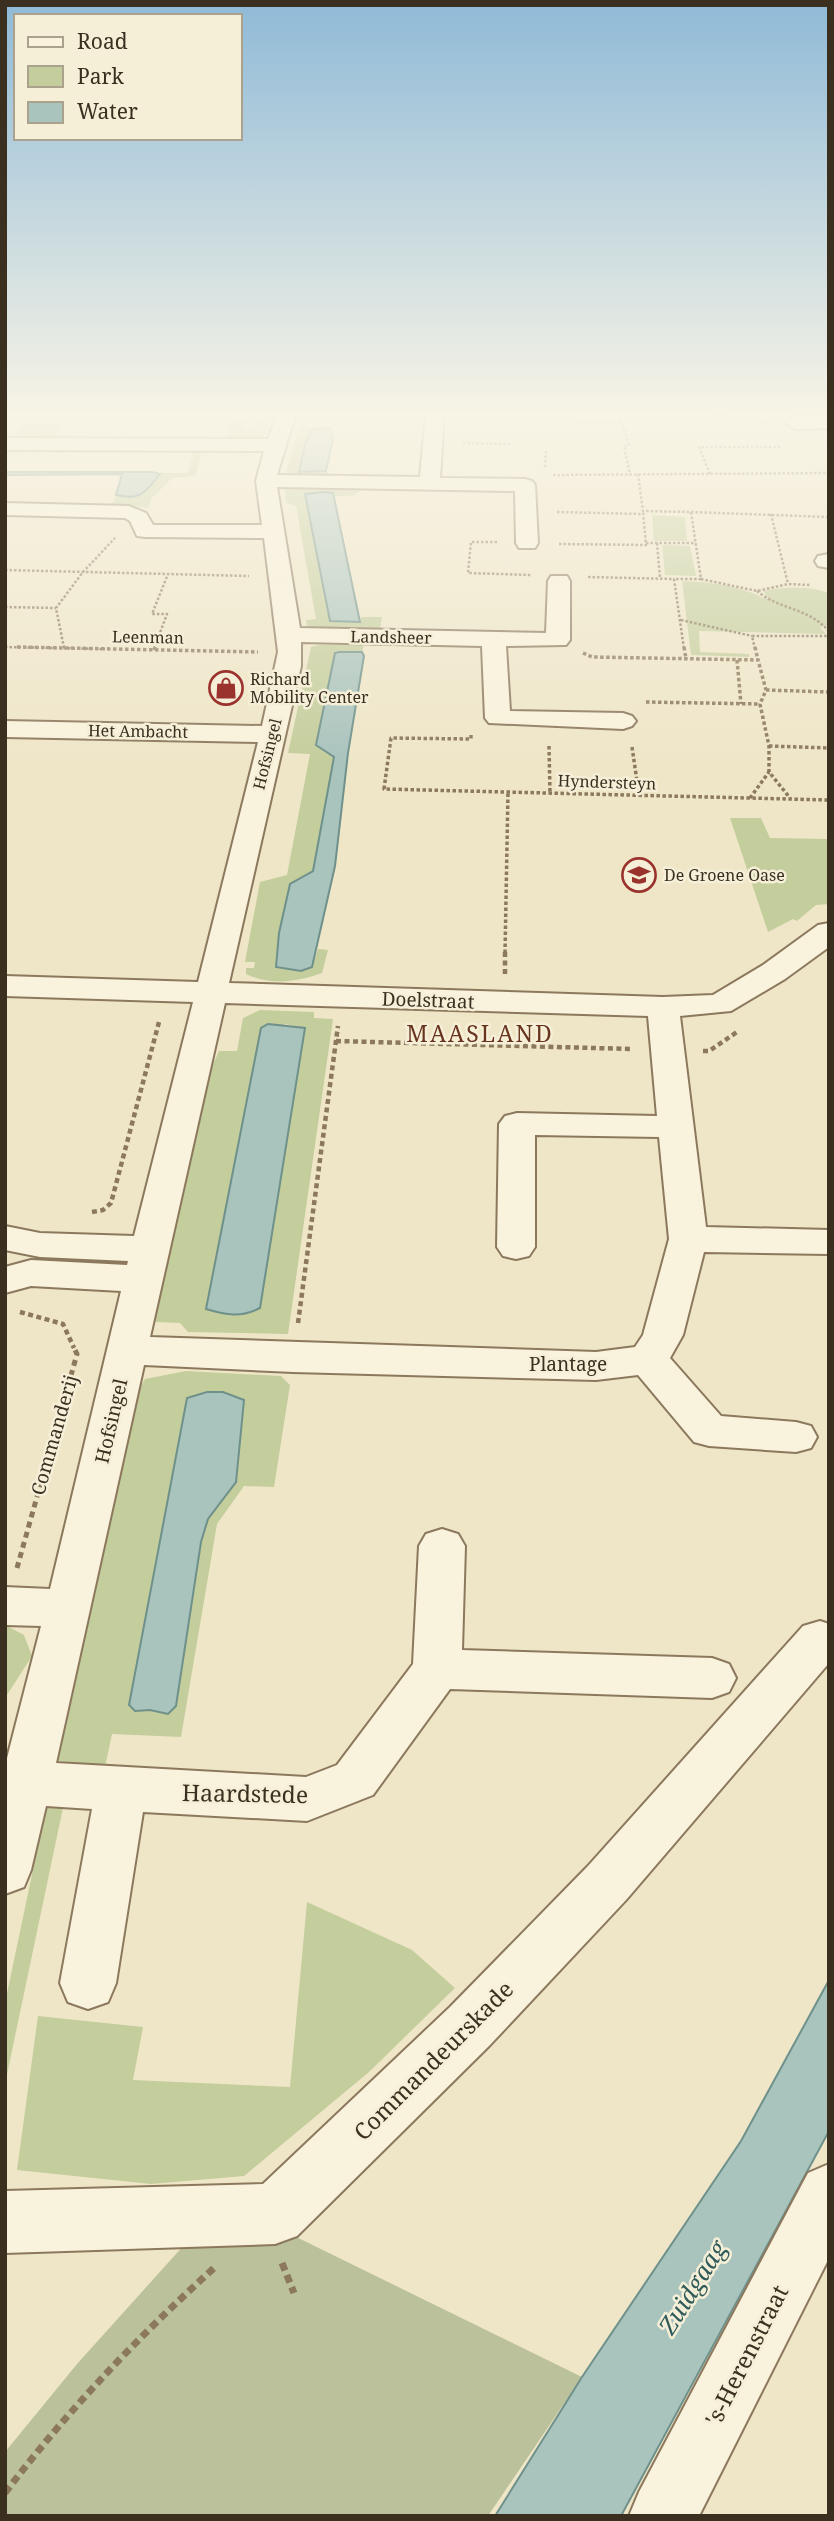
<svg xmlns="http://www.w3.org/2000/svg" width="834" height="2521" font-family="'Noto Serif',serif">
	<rect width="100%" height="100%" fill="#efe6c8"/>
	<!-- green -->
	<g fill="#c4cd9c" fill-rule="evenodd">
		<polygon points="233,413 250,413 244,429 256,430 262,413 271,413 264,437 228,437"/>
		<polygon points="22,424 60,424 55,436 18,437 5,441 5,436 16,436"/>
		<polygon points="300,426 312,429 305,444 299,471 326,471 330,476 286,473"/>
		<polygon points="194,451 202,451 196,476 172,478 151,499 148,508 122,504 111,505 116,495 140,496 159,473 188,473"/>
		<polygon points="295,487 360,491 352,496 334,496 330,492 305,495 361,621 361,617 382,617 380,630 315,629 307,626 306,620 316,619 296,506 286,503 285,490"/>
		<polygon points="652,515 685,517 687,541 654,541"/>
		<polygon points="662,545 690,546 696,576 665,575"/>
		<path d="M682 581C710 582 740 585 765 599L768 598 763 591C784 587 808 585 829 593V625L820 627 826 634 699 631 700 652 749 654V657L691 655Z"/>
		<path d="M318 645H364L362 652H339L325 752 334 757 313 871 312 967 318 949 328 950 322 973C296 982 272 986 246 974V968H254L255 962H245L260 882 287 875 310 754 288 753 311 647Z"/>
		<polygon points="730,818 761,818 770,838 829,839 829,904 816,905 797,921 793,919 768,932"/>
		<path d="M260 1010 314 1012V1018L333 1019 288 1334 188 1332 180 1323 155 1322 153 1309 205 1083 219 1051H237L243 1018ZM284 1024 305 1028 276 1202Z"/>
		<path d="M186 1371 281 1376 290 1385 274 1487 244 1486 217 1524 181 1737 112 1734 105 1767 52 1760 138 1391 145 1379ZM244 1401 236 1482 208 1519 201 1542 176 1706 168 1714 149 1710Z"/>
		<polygon points="5,1625 24,1635 32,1656 5,1698"/>
		<polygon points="47,1803 64,1803 5,2084 5,2003"/>
		<polygon points="307,1902 412,1950 455,1988 369,2072 244,2176 151,2184 17,2170 38,2016 143,2027 133,2080 290,2087"/>
	</g>
	<!-- cemetery -->
	<polygon fill="#bbc29b" points="239,2209 582,2377 488,2516 5,2516 5,2452 77,2364 203,2224"/>
	<!-- water -->
	<g fill="#a9c3bd" stroke="#6f918b" stroke-width="2">
		<polygon points="331,428 333,439 326,471 299,472 305,444 312,429"/>
		<path d="M5 472H152L160 474C145 492 141 501 116 495L122 474 5 475Z"/>
		<polygon points="324,492 333,493 360,622 330,621 305,494"/>
		<polygon points="339,652 362,652 364,656 348,753 335,866 312,967 301,971 276,967 279,933 290,884 313,871 334,757 316,745 335,653"/>
		<path d="M268 1024 305 1028 260 1308C241 1318 226 1315 206 1309L261 1028Z"/>
		<polygon points="207,1392 223,1392 244,1400 236,1482 208,1519 201,1542 176,1706 168,1714 150,1710 135,1711 129,1705 187,1398"/>
		<polygon points="829,1980 829,2131 621,2516 495,2516 582,2377 741,2141"/>
	</g>
	<g fill="none" stroke-linecap="round" stroke-linejoin="round">
		<!-- minor casing -->
		<g stroke="#8b785d" stroke-width="4">
			<g id="minor">
				<path d="M278 413H296L277 475 420 477 426 413H444L440 478 525 479 532 481 535 485 538 543 535 548H519L516 543 515 491 277 487 300 628 546 633 548 581 551 576H567L570 581V640L566 645 506 646 510 711 623 713 632 716 636 721 632 726 623 729 489 723 485 718 482 646 301 642V666L229 983 663 997 713 995 763 965 818 925 829 923V947L785 979 731 1011 680 1016 706 1227 829 1230V1254L704 1252 683 1335 670 1358 721 1416 796 1422 811 1426 817 1437 811 1448 796 1452 709 1446 694 1442 638 1375 596 1380 293 1372 144 1365 56 1763 306 1777 337 1765 413 1664 419 1546 426 1534 442 1529 458 1534 465 1546 462 1650 712 1658 729 1664 736 1678 729 1692 712 1698 450 1689 373 1795 307 1821 143 1812 116 1983 108 2002 88 2009 68 2002 60 1983 92 1809 46 1806 31 1870 24 1887 5 1894V1766L41 1626 5 1625V1587L50 1589 121 1291 31 1286 5 1293V1267L31 1260 127 1265 128 1261 40 1257 5 1250V1226L40 1233 134 1236 193 1002 5 996V976L198 982 258 742 5 737V721L262 726 278 652 264 538 145 537 137 536 130 521 125 518 5 515V503L129 506 146 513 153 525H262L256 481 264 451 5 450V438L268 439ZM225 1003 648 1016 657 1116 517 1113 505 1116 499 1124 497 1247 503 1256 516 1259 529 1256 535 1247V1135L659 1137 669 1239 643 1335 635 1347 596 1352 150 1337Z"/>
				<polygon points="829,416 829,428 795,429 786,423 795,417"/>
				<polygon points="829,554 829,568 818,566 815,561 818,556"/>
				<polygon points="820,1621 829,1624 829,1663 626,1900 490,2045 297,2236 275,2244 5,2253 5,2191 263,2184 450,2007 588,1866 803,1626"/>
				<polygon points="829,2164 829,2258 699,2516 629,2516 639,2492 808,2173"/>
			</g>
		</g>
		<!-- path-far4 -->
		<g stroke="#8b785d" stroke-width="2.5" stroke-dasharray="2.5 2" stroke-linecap="butt">
			<polyline points="618,413 629,445 624,446 630,475"/>
			<polyline points="706,413 766,422"/>
			<polyline points="314,417 406,417"/>
			<polyline points="464,418 621,422"/>
			<polyline points="463,443 511,444"/>
			<polyline points="545,467 546,450"/>
			<polyline points="638,474 643,511 691,512 701,579 674,579 684,649"/>
			<polyline points="710,474 699,447 781,447"/>
			<polyline points="553,475 829,473"/>
			<polyline points="557,512 643,514"/>
			<polyline points="691,512 829,517"/>
			<polyline points="771,514 788,584"/>
			<polyline points="497,542 471,542 468,573 531,575"/>
			<polyline points="646,543 696,543"/>
			<polyline points="657,543 660,578"/>
			<polyline points="559,544 646,545 643,511"/>
			<polyline points="5,570 249,576"/>
			<polyline points="588,577 674,579"/>
			<polyline points="701,579 757,591 788,584 811,585"/>
			<path d="M757 591C779 610 811 608 829 632"/>
			<polyline points="5,607 56,608"/>
			<polyline points="681,620 752,636"/>
			<polyline points="5,647 105,649"/>
			<polyline points="64,648 56,608 83,572 115,538"/>
			<polyline points="154,649 167,614 152,614 168,574"/>
			<polyline points="755,649 752,636 829,636"/>
		</g>
		<!-- path-far3 -->
		<g stroke="#8b785d" stroke-width="3.5" stroke-dasharray="3.5 2.5" stroke-linecap="butt">
			<polyline points="17,647 258,652"/>
			<polyline points="684,647 686,659"/>
			<polyline points="755,647 758,660"/>
			<polyline points="154,650 155,647"/>
			<polyline points="583,653 592,657 758,660 766,690 760,704 769,746 769,772 790,798"/>
			<polyline points="737,660 741,704"/>
			<polyline points="766,690 829,692"/>
			<polyline points="646,702 760,704"/>
			<polyline points="471,735 471,739 391,738 384,789 829,800"/>
			<polyline points="549,746 550,793"/>
			<polyline points="769,746 829,748"/>
			<polyline points="632,747 639,795"/>
			<polyline points="750,798 769,772"/>
			<polyline points="505,953 508,792"/>
		</g>
		<!-- path-far2 -->
		<g stroke="#8b785d" stroke-width="4.5" stroke-dasharray="5 3.5" stroke-linecap="butt">
			<polyline points="505,974 505,951"/>
			<polyline points="336,1041 631,1049"/>
			<polyline points="703,1051 709,1051 737,1032"/>
			<polyline points="92,1212 103,1210 111,1203 159,1022"/>
			<polyline points="20,1312 63,1324 74,1348"/>
			<polyline points="298,1323 338,1026"/>
		</g>
		<!-- path-far1 -->
		<polyline stroke="#8b785d" stroke-width="5" stroke-dasharray="6 4.5" stroke-linecap="butt" points="17,1568 77,1354 73,1346"/>
		<!-- path -->
		<g stroke="#8b785d" stroke-width="7" stroke-dasharray="8 5" stroke-linecap="butt">
			<polyline points="282,2263 294,2293"/>
			<path d="M5 2493C67 2411 138 2337 214 2268"/>
		</g>
		<!-- minor -->
		<use href="#minor" fill="#f9f2dc" fill-rule="evenodd"/>
	</g>
	<!-- sky -->
	<linearGradient id="sky" x2="0" y2="1"><stop stop-color="#8fbad7"/><stop offset="0.54" stop-color="#f8f4e6"/><stop offset="1" stop-color="#f8f4e6" stop-opacity="0"/></linearGradient>
	<rect width="834" height="766" fill="url(#sky)"/>
	<!-- icons -->
	<defs>
		<g id="shop-ring" transform="scale(1.75)"><circle r="9.5" fill="#f6efd8" stroke="#9a332d" stroke-width="1.5"/><path d="M-5-2.5h2.3a2.7 3.5 0 0 1 5.4 0H5L5.5 6h-11ZM-1.5-2.5h3a1.5 2.3 0 0 0-3 0Z" fill="#9a332d"/></g>
		<g id="school-ring" transform="scale(1.75)"><circle r="9.5" fill="#f6efd8" stroke="#9a332d" stroke-width="1.5"/><path d="M0-5L7-2L0 1L-7-2ZM-4 1L0 2.5L4 1V4Q0 6-4 4Z" fill="#9a332d"/></g>
	</defs>
	<g fill-rule="evenodd">
		<use href="#shop-ring" x="226" y="688"/>
		<use href="#school-ring" x="639" y="875"/>
	</g>
	<g text-anchor="middle" dominant-baseline="central" stroke-width="5" stroke-linejoin="round" paint-order="stroke">
		<!-- far-street labels -->
		<g font-size="16" fill="#3b2f20" stroke="#f6efd8">
			<text transform="translate(148 637) rotate(1)">Leenman</text>
			<text transform="translate(391 637) rotate(1)">Landsheer</text>
			<text transform="translate(138 731) rotate(1)">Het Ambacht</text>
			<text transform="translate(267 754) rotate(-76)">Hofsingel</text>
			<text transform="translate(607 782) rotate(2)">Hyndersteyn</text>
		</g>
		<!-- far-poi labels -->
		<g font-size="16" fill="#3b2f20" stroke="#f6efd8" text-anchor="start">
			<text x="250" y="679">Richard<tspan x="250" dy="18">Mobility Center</tspan></text>
			<text x="664" y="875">De Groene Oase</text>
		</g>
		<!-- street labels -->
		<g font-size="19" fill="#3b2f20" stroke="#f6efd8">
			<text transform="translate(428 1000) rotate(2)">Doelstraat</text>
			<text x="568" y="1364">Plantage</text>
			<text transform="translate(111 1421) rotate(-77)">Hofsingel</text>
			<text transform="translate(54 1435) rotate(-74)">Commanderij</text>
		</g>
		<!-- quarter labels -->
		<g font-size="23" letter-spacing="2" fill="#683420" stroke="#f6efd8">
			<text x="480" y="1033">MAASLAND</text>
		</g>
		<!-- near-street labels -->
		<g font-size="23" fill="#3b2f20" stroke="#f6efd8">
			<text transform="translate(245 1793) rotate(1)">Haardstede</text>
			<text transform="translate(433 2060) rotate(-45)">Commandeurskade</text>
			<text transform="translate(746 2355) rotate(-63)">'s-Herenstraat</text>
		</g>
		<!-- near-water labels -->
		<g font-size="24" font-style="italic" fill="#305b5b" stroke="#f6efd8">
			<text transform="translate(692 2287) rotate(-58)">Zuidgaag</text>
		</g>
	</g>
	<!-- border -->
	<rect width="834" height="2521" fill="none" stroke="#3b2f20" stroke-width="14"/>
	<!-- legend -->
	<rect x="14" y="14" width="228" height="126" fill="#f6efd8" stroke="#aba28e" stroke-width="2"/>
	<rect x="28" y="37" width="35" height="10" fill="#f9f2dc" stroke="#aba28e" stroke-width="2"/>
	<text x="77" y="49" font-size="21" fill="#3b2f20">Road</text>
	<rect x="28" y="66" width="35" height="21" fill="#c4cd9c" stroke="#aba28e" stroke-width="2"/>
	<text x="77" y="84" font-size="21" fill="#3b2f20">Park</text>
	<rect x="28" y="102" width="35" height="21" fill="#a9c3bd" stroke="#aba28e" stroke-width="2"/>
	<text x="77" y="119" font-size="21" fill="#3b2f20">Water</text>
</svg>
